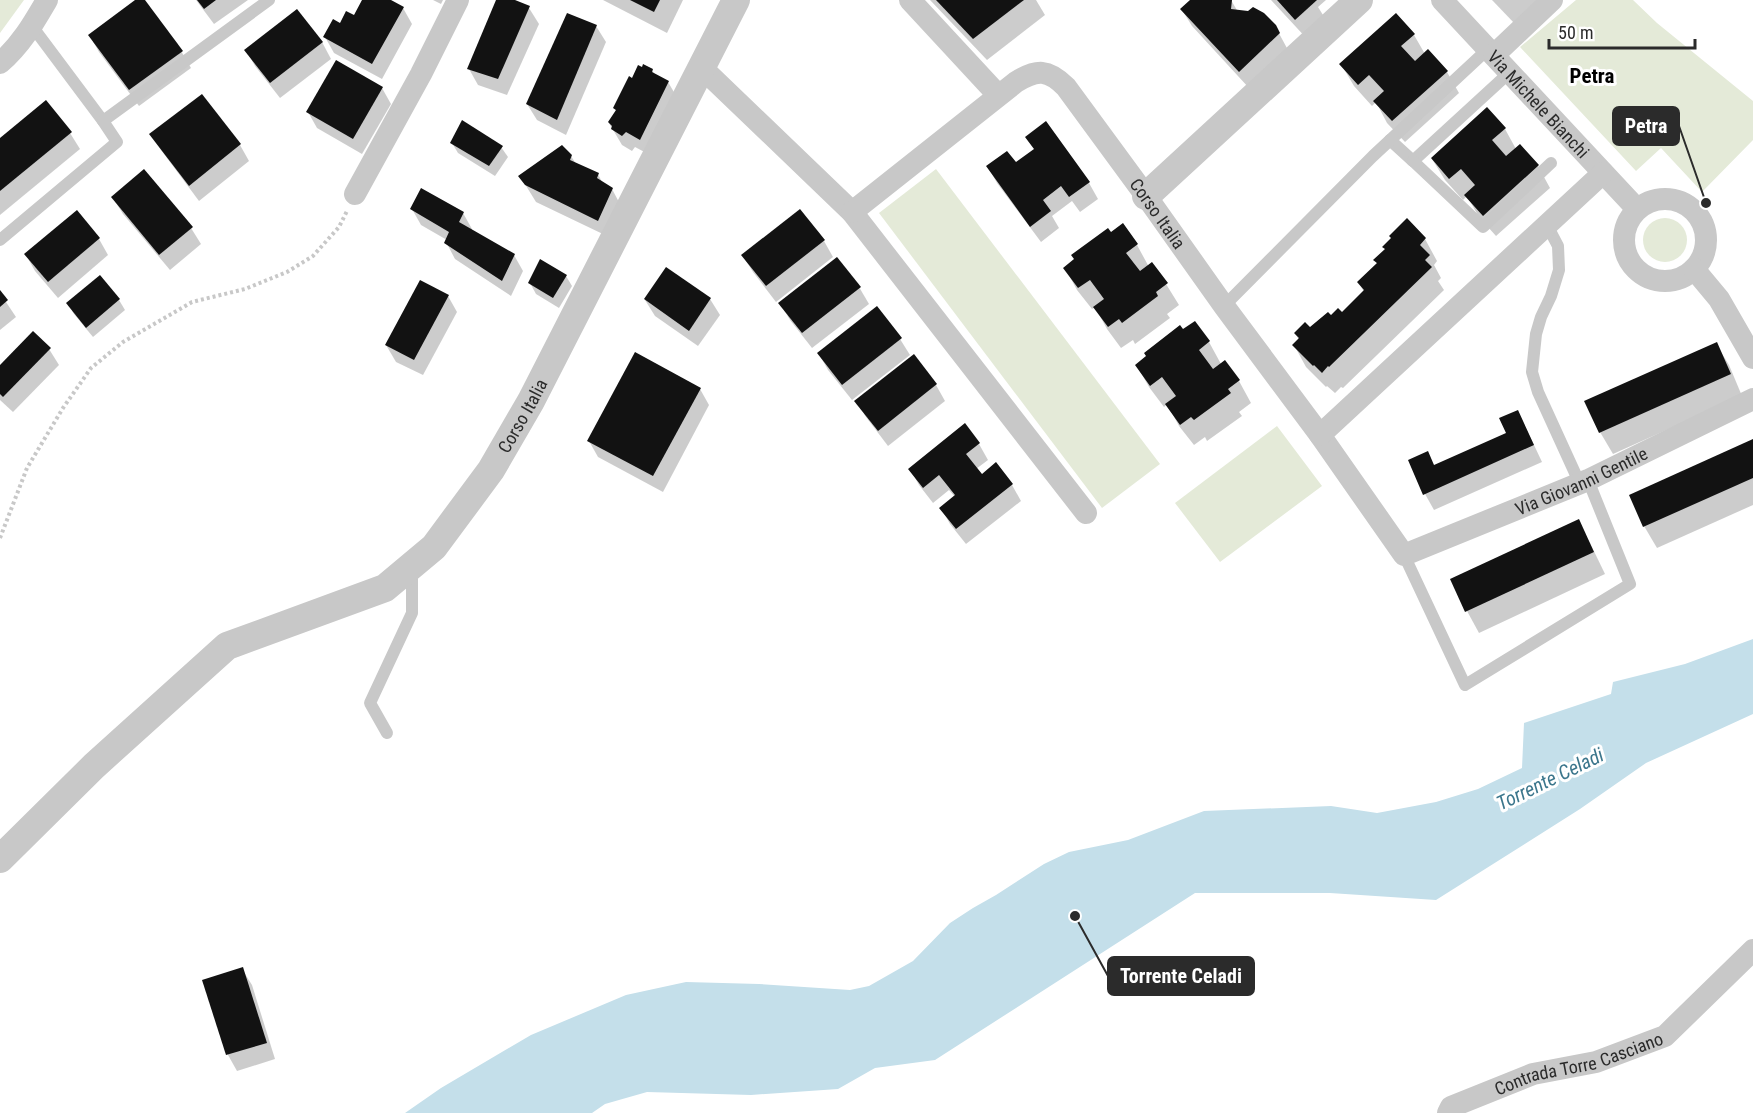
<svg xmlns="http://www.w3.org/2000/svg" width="1753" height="1113" font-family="'Roboto Condensed',sans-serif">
	<rect width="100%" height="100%" fill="#fff"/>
	<!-- green -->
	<g fill="#e4ead8">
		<polygon points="0,0 24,0 0,33"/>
		<polygon points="1576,0 1633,0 1657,23 1753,101 1753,140 1702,192 1661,148 1636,171 1520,47"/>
		<polygon points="936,169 1160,464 1102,508 879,213"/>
		<circle cx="1665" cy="240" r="22"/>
		<polygon points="1277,426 1322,486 1220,562 1175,503"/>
	</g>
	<!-- water -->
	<polygon fill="#c4dfea" points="1753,639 1753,714 1646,763 1580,809 1436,900 1330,893 1195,893 935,1060 875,1068 838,1089 751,1095 647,1092 605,1104 592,1113 405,1113 441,1088 531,1035 626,995 686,982 759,984 850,990 869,986 913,961 950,923 973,908 996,895 1044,864 1069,852 1128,840 1204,811 1331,806 1377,813 1436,802 1478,789 1522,768 1524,723 1611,694 1613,682 1685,664"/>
	<!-- shadow -->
	<g fill="#0003">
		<polygon points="138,0 143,0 181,51 191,68 139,106 99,52 90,36"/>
		<polygon points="196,0 248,0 214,24"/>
		<polygon points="364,0 388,0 403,8 412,24 382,79 334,53 325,37 354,17"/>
		<polygon points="433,0 443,0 441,4"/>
		<polygon points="498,0 512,0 529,8 539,24 507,95 478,85 469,69"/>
		<polygon points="603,0 683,0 667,33"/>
		<polygon points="930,0 1036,0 1045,15 987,60"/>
		<polygon points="1193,0 1231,0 1238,12 1275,26 1288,50 1249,88 1192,26 1182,10"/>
		<polygon points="1271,0 1326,0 1318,7 1328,23 1309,41"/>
		<polygon points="1492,0 1541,0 1515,24"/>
		<polygon points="596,26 606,42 566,135 537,120 527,104"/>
		<polygon points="1414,35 1425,54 1447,72 1459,93 1405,142 1387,123 1376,102 1372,106 1354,86 1341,64"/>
		<polygon points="322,42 331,59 280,98 255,66 246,50"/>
		<polygon points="652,70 655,75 668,82 678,99 650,155 635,147 632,151 622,145 609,123 617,112 614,108 632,80"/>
		<polygon points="382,88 391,104 362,154 317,128 308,112"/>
		<polygon points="1505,129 1516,149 1538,166 1550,188 1496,236 1479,217 1467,196 1463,200 1445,180 1432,159"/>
		<polygon points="70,133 80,149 0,215 0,140"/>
		<polygon points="151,134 240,145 249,161 199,201 161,150"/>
		<polygon points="452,143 501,147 508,157 495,176 458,153"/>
		<polygon points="571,156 576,164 598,174 603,184 612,189 621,206 607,236 536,202 520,176"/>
		<polygon points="1015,164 1089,183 1098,199 1080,212 1072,201 1052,216 1059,228 1041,242 997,183 988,167"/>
		<polygon points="113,198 191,228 201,244 170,270 123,214"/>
		<polygon points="412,209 463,213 472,229 471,231 514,255 523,271 511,296 455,259 446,242 447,240 421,225"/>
		<polygon points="77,212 99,239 108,255 58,298 35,271 26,255"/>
		<polygon points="1111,234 1137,245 1149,267 1166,284 1179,305 1167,314 1170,318 1135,344 1133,340 1121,348 1107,329 1095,307 1092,309 1077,290 1065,268"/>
		<polygon points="1425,239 1437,261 1434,265 1441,278 1438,281 1444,290 1343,388 1341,387 1335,393 1327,386 1326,387 1306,367 1294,345 1299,340 1295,333 1309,329 1331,317 1342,314 1364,292 1359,283 1378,265 1375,261"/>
		<polygon points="824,241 833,257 776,302 753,272 743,256"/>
		<polygon points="566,276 572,286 559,308 536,294 530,283"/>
		<polygon points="859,287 869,304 812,348 790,320 780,303"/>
		<polygon points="0,293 16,317 0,330"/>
		<polygon points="448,296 457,312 423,375 396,362 386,345"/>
		<polygon points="710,299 720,315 698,346 655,316 645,300"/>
		<polygon points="119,300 125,310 93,337 74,314 68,304"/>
		<polygon points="1194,323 1209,342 1221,364 1224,362 1239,381 1251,403 1239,412 1242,416 1207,441 1205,437 1194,445 1179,426 1167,404 1164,407 1149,387 1137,366"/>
		<polygon points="900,339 910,355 852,400 828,370 819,354"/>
		<polygon points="1716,344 1729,365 1742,396 1613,454 1600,432"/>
		<polygon points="49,349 59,365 13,412 0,400 0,367"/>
		<polygon points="914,356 936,385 945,401 888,446 866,417 856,401"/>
		<polygon points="700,389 709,405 663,492 598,457 589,441"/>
		<polygon points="1517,412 1526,428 1542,462 1434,510 1425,494 1427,453 1434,466 1508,434"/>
		<polygon points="1753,441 1753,505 1657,548 1644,526 1631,496"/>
		<polygon points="979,444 988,460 976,469 982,476 996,465 1012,485 1021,501 966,544 950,524 941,508 955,497 949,490 933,503 919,485 910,469"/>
		<polygon points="1578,521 1590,543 1605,574 1479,633 1467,611"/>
		<polygon points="242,969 252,985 275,1059 237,1071 228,1055 204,981"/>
	</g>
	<!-- building -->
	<g fill="#121212">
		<polygon points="135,0 145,0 183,51 129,90 88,35"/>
		<polygon points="197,0 216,0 204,9"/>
		<polygon points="362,0 391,0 404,7 372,64 323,37 333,19 340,23 346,11 354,15"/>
		<polygon points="496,0 515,0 530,6 498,79 467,69"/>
		<polygon points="630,0 660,0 654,12"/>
		<polygon points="936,0 1024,0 973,39"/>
		<polygon points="1190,0 1232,0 1231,9 1248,11 1253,7 1264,13 1276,25 1280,33 1239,72 1180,9"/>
		<polygon points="1277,0 1317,0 1295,20"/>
		<polygon points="297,9 323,42 270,83 244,50"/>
		<polygon points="567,13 597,25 557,120 526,104"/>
		<polygon points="1396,13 1415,34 1401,46 1415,61 1428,49 1448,71 1392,121 1373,101 1384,91 1369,75 1358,85 1339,64"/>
		<polygon points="336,60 383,87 353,139 306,112"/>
		<polygon points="643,64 653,69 652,72 669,81 640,140 626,132 622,136 611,129 612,126 608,122 616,110 613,108 629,76 632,78 638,65 642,67"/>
		<polygon points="202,94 241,144 189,186 149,134"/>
		<polygon points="46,100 72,132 0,191 0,138"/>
		<polygon points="1487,107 1506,128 1492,140 1506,156 1520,144 1539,165 1483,216 1464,195 1475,185 1461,169 1449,179 1431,158"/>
		<polygon points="462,120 503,146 489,166 450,143"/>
		<polygon points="1046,121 1090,182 1069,197 1061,186 1043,200 1051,211 1030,227 986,166 1007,151 1016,162 1034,149 1025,137"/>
		<polygon points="562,145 572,155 570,160 599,173 597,178 613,188 598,221 525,185 518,176"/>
		<polygon points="144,169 193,227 159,255 111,197"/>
		<polygon points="421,188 464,212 459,222 515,254 502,281 444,243 449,232 410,209"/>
		<polygon points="800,209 825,240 766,286 741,255"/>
		<polygon points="77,210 100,238 48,282 24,254"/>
		<polygon points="1407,218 1426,238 1420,245 1430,255 1425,260 1432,267 1329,367 1328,366 1322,373 1314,365 1313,366 1292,345 1299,338 1294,333 1305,322 1310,327 1328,312 1331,315 1338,308 1342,312 1364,290 1357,282 1377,263 1373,260 1385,249 1382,247 1391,238 1389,236"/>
		<polygon points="1123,223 1138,244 1126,253 1140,271 1152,262 1168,283 1156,292 1158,296 1122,323 1119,319 1108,327 1093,307 1104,299 1090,280 1078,288 1063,268 1074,259 1071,255 1108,228 1111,232"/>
		<polygon points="837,257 861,287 802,333 778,303"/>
		<polygon points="540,259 567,275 553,298 528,283"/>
		<polygon points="666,267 711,298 689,331 644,299"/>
		<polygon points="100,275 120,299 86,328 66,303"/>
		<polygon points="420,280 449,295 414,360 385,345"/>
		<polygon points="0,290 8,300 0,307"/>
		<polygon points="877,306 902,338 842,385 817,353"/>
		<polygon points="1195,321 1210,341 1199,350 1213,369 1225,360 1240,380 1228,389 1231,393 1194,420 1191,417 1180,425 1165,404 1176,396 1162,377 1150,386 1135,365 1146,356 1144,353 1180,325 1183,329"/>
		<polygon points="33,331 51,348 3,397 0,394 0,365"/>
		<polygon points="1717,342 1731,374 1599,433 1584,401"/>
		<polygon points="635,352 701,388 653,476 587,441"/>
		<polygon points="914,354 937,384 878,431 854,401"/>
		<polygon points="1518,410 1534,445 1423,495 1408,460 1428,451 1434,465 1506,433 1499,418"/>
		<polygon points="965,423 980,443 966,454 982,474 996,462 1013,484 956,529 939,508 955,495 939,475 923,488 908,469"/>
		<polygon points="1753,439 1753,478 1643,527 1629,495"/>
		<polygon points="1579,519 1594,552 1465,612 1450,579"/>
		<polygon points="243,967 267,1043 226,1055 202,980"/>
	</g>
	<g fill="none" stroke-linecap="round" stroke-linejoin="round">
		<!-- path -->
		<polyline stroke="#c8c8c8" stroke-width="4" stroke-dasharray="3 3" stroke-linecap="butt" points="0,538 27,468 63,408 91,368 123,342 192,302 245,289 287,272 313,256 339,227 347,211"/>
		<!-- service -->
		<g stroke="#c8c8c8" stroke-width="12">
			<polyline points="32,26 103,121"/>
			<polyline points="1390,140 1413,161 1510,72"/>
			<polyline points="1413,161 1483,227 1551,163"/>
			<polyline points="1547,225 1558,246 1559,270 1551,296 1541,317 1536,334 1532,372 1538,392 1580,484"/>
			<polyline points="0,240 117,142 103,121 269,0"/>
			<polyline points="1224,306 1373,156 1488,49"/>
			<polyline points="1404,555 1465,685 1630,584 1588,480"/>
			<polyline points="387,733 370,703 412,613 412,569"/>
		</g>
		<!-- minor -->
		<g stroke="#c8c8c8" stroke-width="22">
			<polyline points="910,0 998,95"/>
			<path id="s1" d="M1442 0 1637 209"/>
			<polyline points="1494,55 1552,0"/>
			<path d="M0 63C21 45 33 24 47 0"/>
			<polyline points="702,68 852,212 1086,513"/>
			<polyline points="355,194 421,74 458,0"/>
			<circle cx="1665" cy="240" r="41"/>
			<path id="s2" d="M852 212 1016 82C1037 69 1048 69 1066 87L1146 196 1224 306 1320 435 1404 555 1588 480 1753 399"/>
			<polyline points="1694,269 1719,299 1753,358"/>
			<polyline points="1320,435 1603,173"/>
			<path id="s3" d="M1448 1113 1451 1107 1533 1074 1596 1062 1665 1036 1753 950"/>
		</g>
		<!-- tertiary -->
		<g stroke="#c8c8c8" stroke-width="28">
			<polyline points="1146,196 1359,0"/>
			<path id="s4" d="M0 859 94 766 227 646 385 588 434 547 491 470 531 401 736 0"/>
		</g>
	</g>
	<g text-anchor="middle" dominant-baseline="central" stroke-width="6" stroke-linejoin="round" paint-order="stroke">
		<!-- street labels -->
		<g font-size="18" fill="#2b2b2b" stroke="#fff">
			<text stroke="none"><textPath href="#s1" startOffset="142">Via Michele Bianchi</textPath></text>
			<text stroke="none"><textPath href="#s2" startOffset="422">Corso Italia</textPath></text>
			<text stroke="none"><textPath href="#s4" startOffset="702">Corso Italia</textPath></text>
			<text stroke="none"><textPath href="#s2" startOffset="1035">Via Giovanni Gentile</textPath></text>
			<text stroke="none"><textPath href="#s3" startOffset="142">Contrada Torre Casciano</textPath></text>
		</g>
		<!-- water labels -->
		<g font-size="20" font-style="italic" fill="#3b768c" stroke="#fff">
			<text transform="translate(1550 779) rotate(-26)">Torrente Celadi</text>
		</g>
		<!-- quarter labels -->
		<g font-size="21" font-weight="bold" fill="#000" stroke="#fff">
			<text x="1592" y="76">Petra</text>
		</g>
	</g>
	<!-- callouts -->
	<path fill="none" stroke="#2b2b2b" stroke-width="2" d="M1706 203L1679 126M1075 916L1108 976"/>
	<g fill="#2b2b2b" stroke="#fff" stroke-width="2">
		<circle cx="1706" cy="203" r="6"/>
		<circle cx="1075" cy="916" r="6"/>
	</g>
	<g fill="#2b2b2b" stroke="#2b2b2b" stroke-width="2">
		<rect x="1613" y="107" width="66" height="38" rx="6"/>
		<rect x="1108" y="957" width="146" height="38" rx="6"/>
	</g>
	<g font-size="20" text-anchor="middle" font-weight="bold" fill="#fff">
		<text x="1646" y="133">Petra</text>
		<text x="1181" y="983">Torrente Celadi</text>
	</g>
	<!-- scale -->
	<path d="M1549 39v9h146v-9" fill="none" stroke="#2b2b2b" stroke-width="3"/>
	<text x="1558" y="39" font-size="18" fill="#2b2b2b" stroke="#ffffff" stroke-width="4.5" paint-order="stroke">50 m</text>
</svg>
